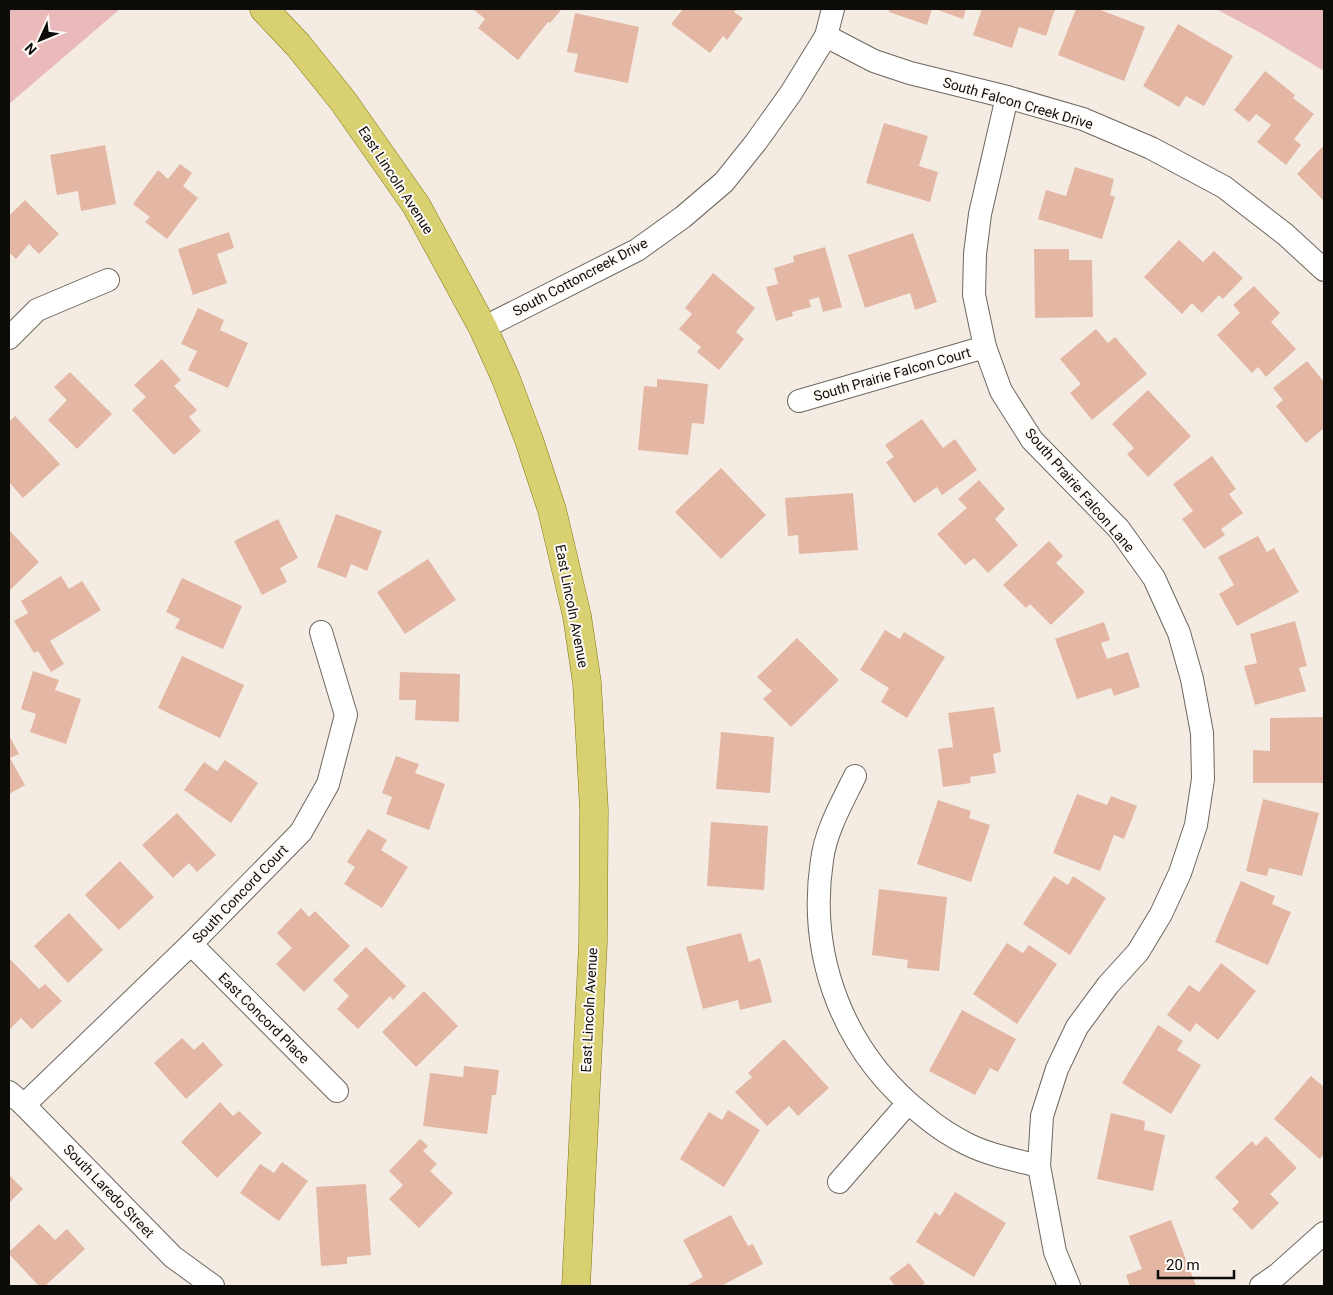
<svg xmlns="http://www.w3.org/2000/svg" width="1333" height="1295" font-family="Roboto,sans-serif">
	<rect width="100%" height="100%" fill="#f4ece3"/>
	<!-- green -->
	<g fill="#eab9bc">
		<polygon points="9,9 120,9 9,104"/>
		<polygon points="1216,9 1324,9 1324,71 1259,32"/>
	</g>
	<!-- building -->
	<g fill="#e4b7a4">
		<polygon points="473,9 562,9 550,23 548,22 518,60 478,28 485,19"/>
		<polygon points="683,9 736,9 734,12 743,18 727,40 723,36 710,53 671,24"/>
		<polygon points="890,9 932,9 927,25 889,12"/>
		<polygon points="935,9 966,9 963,19"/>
		<polygon points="982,9 1055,9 1046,36 1019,27 1012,48 973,35"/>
		<polygon points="1076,9 1098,9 1145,27 1124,81 1058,55"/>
		<polygon points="575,13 639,27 628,83 574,72 578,54 567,52"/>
		<polygon points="1178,24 1233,56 1204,106 1186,96 1179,107 1143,86"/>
		<polygon points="1265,71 1295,95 1293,98 1314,114 1294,139 1301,145 1286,165 1257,142 1271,125 1256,114 1249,122 1234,110"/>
		<polygon points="884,123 928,136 919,166 938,172 930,202 866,183"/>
		<polygon points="105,145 116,204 81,211 78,191 57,195 50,155"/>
		<polygon points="1324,145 1324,201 1297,174"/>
		<polygon points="180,164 192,173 183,186 198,198 167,239 145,222 150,217 133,204 158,170 168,179"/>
		<polygon points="1075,167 1114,179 1110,195 1115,197 1102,239 1038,219 1046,190 1066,196"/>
		<polygon points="25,200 59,234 39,254 29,244 16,259 9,252 9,216"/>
		<polygon points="229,232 234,248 217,254 227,283 193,295 178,249"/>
		<polygon points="913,233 937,302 915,310 910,293 865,308 848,255"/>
		<polygon points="1179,240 1203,262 1214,251 1243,278 1223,299 1219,295 1202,313 1192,303 1182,314 1144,277"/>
		<polygon points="825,247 842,307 823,312 819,297 809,300 811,307 792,312 793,316 776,321 766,287 778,284 774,268 794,262 793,256"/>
		<polygon points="1034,249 1069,249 1069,260 1092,260 1093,317 1035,318"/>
		<polygon points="713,273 755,308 736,332 744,339 719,370 697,352 701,347 679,329 692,314 685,308"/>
		<polygon points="1254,286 1280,313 1271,322 1296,349 1266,377 1258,367 1252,373 1217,335 1240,313 1233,305"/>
		<polygon points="198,308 224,320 220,330 248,343 228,388 188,370 197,351 181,344"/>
		<polygon points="1096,329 1108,343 1115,337 1147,374 1092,420 1070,393 1081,384 1060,359"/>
		<polygon points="162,359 181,380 174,386 197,410 189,417 201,431 174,455 132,410 146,397 134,385"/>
		<polygon points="1307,361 1324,382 1324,428 1306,443 1276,406 1283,400 1273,388"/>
		<polygon points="70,372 112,414 77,449 48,420 67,400 54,387"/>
		<polygon points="657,379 708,384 704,424 692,423 688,455 638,450 644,386 657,387"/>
		<polygon points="1148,390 1191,436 1148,477 1127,454 1134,448 1112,424"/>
		<polygon points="15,416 60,464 23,498 9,482 9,422"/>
		<polygon points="922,419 943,448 955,439 977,470 942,495 937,487 914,503 886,462 894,457 885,445"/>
		<polygon points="1212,456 1236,489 1229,494 1243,513 1221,529 1225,535 1204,549 1182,519 1193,511 1173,484"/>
		<polygon points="721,468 766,515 721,559 675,512"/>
		<polygon points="979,480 1005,509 995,519 1018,545 988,573 974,558 965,565 937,534 967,508 958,499"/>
		<polygon points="853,493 858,550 799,554 798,535 788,536 785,498"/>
		<polygon points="336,514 382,531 367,571 351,564 346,578 317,567"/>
		<polygon points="278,519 298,558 280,568 287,582 262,595 234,541"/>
		<polygon points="9,530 39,562 9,591"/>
		<polygon points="1258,536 1267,552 1274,548 1299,592 1237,626 1219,594 1234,585 1218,557"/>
		<polygon points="1049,541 1063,556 1056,563 1085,592 1051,625 1030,604 1026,608 1003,585"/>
		<polygon points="428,559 456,600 405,634 377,592"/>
		<polygon points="61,576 69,589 82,581 101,610 50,641 64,664 51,672 38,651 34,653 14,621 28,613 21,601"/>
		<polygon points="182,578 242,606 223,649 175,628 180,619 166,612"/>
		<polygon points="1295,621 1307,666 1299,668 1306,691 1255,705 1244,666 1257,663 1250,634"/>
		<polygon points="1104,622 1110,640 1101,643 1107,659 1128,652 1140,687 1114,696 1111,688 1077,699 1055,639"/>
		<polygon points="885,630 900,639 904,632 945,657 907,718 881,702 889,688 860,670"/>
		<polygon points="797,638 839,680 791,727 763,699 772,691 757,677"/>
		<polygon points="182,656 244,685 220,738 158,708"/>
		<polygon points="33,671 59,680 55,690 81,699 66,744 30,732 36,714 21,709"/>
		<polygon points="400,672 460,674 459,722 415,720 416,700 399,700"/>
		<polygon points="994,707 1001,752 993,754 996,773 970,777 971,783 943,787 938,749 953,747 948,713"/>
		<polygon points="1324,717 1324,783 1253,783 1253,750 1270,751 1270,718"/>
		<polygon points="721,732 774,737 770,793 716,789"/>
		<polygon points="9,735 19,754 10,758 25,785 9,794"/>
		<polygon points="396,756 419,764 415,773 445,784 429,830 386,814 392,797 382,793"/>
		<polygon points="225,760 258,783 231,823 184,790 204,762 217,771"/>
		<polygon points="1077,794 1107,805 1111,796 1137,806 1124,839 1114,835 1100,871 1053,853"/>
		<polygon points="1263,799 1319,813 1302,876 1269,868 1267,876 1246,871"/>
		<polygon points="938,800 971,811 969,818 990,825 971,882 917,864"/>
		<polygon points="177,813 216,855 197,872 189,863 173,878 142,845"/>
		<polygon points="711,822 768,826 764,890 707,886"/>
		<polygon points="368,829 387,840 381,850 408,867 382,908 344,884 355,867 347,862"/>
		<polygon points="120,861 154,897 119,930 85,895"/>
		<polygon points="1054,876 1068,885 1073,876 1106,898 1070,955 1023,924"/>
		<polygon points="1241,881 1275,896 1272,904 1291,912 1268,965 1215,942"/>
		<polygon points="879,889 947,897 939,971 907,968 908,960 872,955"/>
		<polygon points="301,908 309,917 315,911 350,946 304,992 276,964 292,948 277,933"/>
		<polygon points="69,913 103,950 68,983 34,946"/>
		<polygon points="741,933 749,962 760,958 772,1002 740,1010 738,1000 703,1009 686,947"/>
		<polygon points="1007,943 1023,953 1029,945 1057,964 1017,1024 973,994"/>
		<polygon points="366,947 406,986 393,1000 390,996 358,1029 337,1009 349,996 333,980"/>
		<polygon points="9,958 39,989 45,984 62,1001 32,1029 21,1018 9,1030"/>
		<polygon points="1221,963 1256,991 1218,1040 1196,1023 1190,1032 1167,1015 1189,985 1199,992"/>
		<polygon points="424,991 458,1026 416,1067 382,1032"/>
		<polygon points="962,1010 1016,1039 998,1072 990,1068 975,1095 929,1071"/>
		<polygon points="1158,1025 1183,1041 1177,1050 1201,1065 1171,1114 1122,1083"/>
		<polygon points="182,1038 194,1050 203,1042 223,1065 186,1099 154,1063"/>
		<polygon points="784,1039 829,1088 798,1116 789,1106 767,1126 735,1092 752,1077 748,1073"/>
		<polygon points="464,1066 499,1070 496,1095 492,1095 487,1134 423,1126 430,1073 463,1077"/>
		<polygon points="1311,1076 1324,1087 1324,1154 1320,1159 1274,1119"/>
		<polygon points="220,1102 233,1116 239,1111 262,1133 217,1178 181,1142"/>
		<polygon points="728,1110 760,1130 724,1187 680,1159 709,1112 722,1120"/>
		<polygon points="1111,1113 1145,1121 1144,1130 1165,1135 1153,1191 1097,1179"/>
		<polygon points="1266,1136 1297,1168 1270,1194 1279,1203 1252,1230 1232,1209 1239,1202 1215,1177 1252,1141 1256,1146"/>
		<polygon points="420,1139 428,1146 423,1151 437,1164 430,1171 453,1193 419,1228 389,1199 403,1185 389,1171"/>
		<polygon points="282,1162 308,1181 279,1221 240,1193 260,1164 274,1173"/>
		<polygon points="9,1175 23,1189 9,1203"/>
		<polygon points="366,1184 371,1255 347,1257 347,1264 321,1266 316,1187"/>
		<polygon points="955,1192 1006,1223 974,1277 916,1242 935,1212 940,1216"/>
		<polygon points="731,1215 748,1246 753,1244 763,1264 721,1286 686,1286 703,1277 683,1240"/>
		<polygon points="1171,1220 1196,1286 1130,1286 1126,1275 1142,1269 1129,1236"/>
		<polygon points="39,1224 55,1240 67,1229 85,1249 45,1286 39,1286 9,1254 9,1252"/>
		<polygon points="909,1263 925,1283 921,1286 895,1286 889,1278"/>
	</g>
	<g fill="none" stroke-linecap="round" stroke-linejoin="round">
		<!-- minor casing -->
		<g stroke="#6d675f" stroke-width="24">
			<g id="minor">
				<polyline points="826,36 874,61 910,73 1007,97 1083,119 1151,148 1224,187 1286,235 1324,270"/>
				<polyline points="1007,97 980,214 975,254 974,295 985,347 1001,391 1032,440 1119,529 1154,578 1179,633 1192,679 1202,733 1203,779 1196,825 1180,873 1161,914 1138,952 1108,985 1077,1027 1057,1069 1042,1116 1039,1166 1055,1252 1069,1286"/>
				<polyline points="483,328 637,250 683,217 724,182 756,142 791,93 826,36 833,9"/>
				<polyline points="9,338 37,310 108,280"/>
				<polyline points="799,401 985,347"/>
				<path d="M855 776C842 803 826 830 822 860 807 959 845 1054 923 1115 936 1126 951 1136 967 1144 989 1155 1015 1160 1039 1166"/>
				<polyline points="191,944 337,1091"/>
				<polyline points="9,1092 24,1105 173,1257 213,1286"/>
				<polyline points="24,1105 191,944 301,832 328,784 346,715 321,632"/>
				<polyline points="839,1182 908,1103"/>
				<polyline points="1261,1286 1277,1275 1324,1233"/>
			</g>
		</g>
		<!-- primary casing -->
		<g stroke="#827710" stroke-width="29">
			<polyline id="primary" points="264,9 298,45 343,101 416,205 483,328 506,379 529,440 552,510 577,616 587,683 594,810 593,943 576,1286"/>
		</g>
		<!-- minor -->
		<use href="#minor" stroke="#fff" stroke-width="22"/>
		<!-- primary -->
		<use href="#primary" stroke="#d9d072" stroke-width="28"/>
	</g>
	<g text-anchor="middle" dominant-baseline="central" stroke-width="4" stroke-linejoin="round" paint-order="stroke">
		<!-- street labels -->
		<g font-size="14" fill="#0e0c09" stroke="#fffaf5">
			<text transform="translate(1018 103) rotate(16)">South Falcon Creek Drive</text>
			<text transform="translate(396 180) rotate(57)">East Lincoln Avenue</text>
			<text transform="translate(580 277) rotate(-28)">South Cottoncreek Drive</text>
			<text transform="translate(892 374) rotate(-16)">South Prairie Falcon Court</text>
			<text transform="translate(1080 490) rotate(49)">South Prairie Falcon Lane</text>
			<text transform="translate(572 606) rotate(79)">East Lincoln Avenue</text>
			<text transform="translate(240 894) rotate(-46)">South Concord Court</text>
			<text transform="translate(589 1010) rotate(-87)">East Lincoln Avenue</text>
			<text transform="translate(264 1018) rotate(45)">East Concord Place</text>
			<text transform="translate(109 1191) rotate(46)">South Laredo Street</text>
		</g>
	</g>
	<!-- border -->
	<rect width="1333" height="1295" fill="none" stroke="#0e0c09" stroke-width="20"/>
	<!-- north arrow -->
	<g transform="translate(40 40) rotate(226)" stroke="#fffaf5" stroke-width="4" paint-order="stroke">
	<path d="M0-4L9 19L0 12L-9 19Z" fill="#0e0c09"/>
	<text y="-8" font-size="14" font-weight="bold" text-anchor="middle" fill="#0e0c09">N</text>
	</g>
	<!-- scale -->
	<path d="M1158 1270v8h76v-8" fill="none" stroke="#0e0c09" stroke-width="2.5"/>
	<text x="1166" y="1270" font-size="15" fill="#0e0c09" stroke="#fffaf5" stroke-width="4" paint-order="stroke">20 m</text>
</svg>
